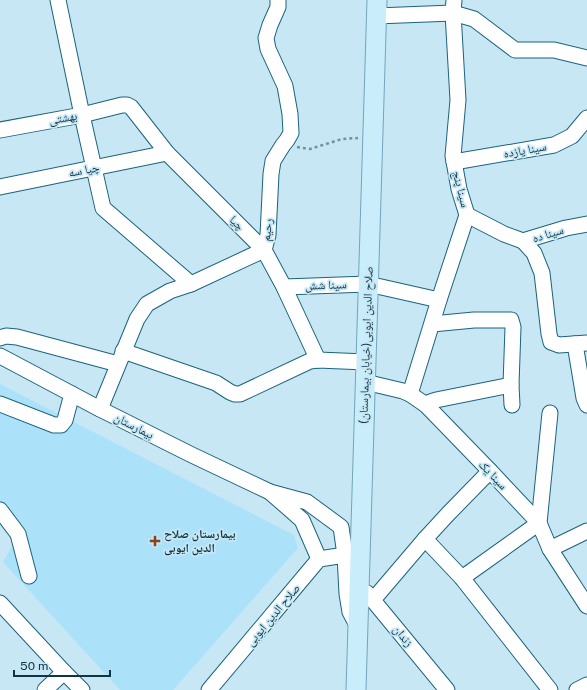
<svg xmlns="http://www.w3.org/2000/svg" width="587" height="690" font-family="'Public Sans','Noto Naskh Arabic',sans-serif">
	<rect width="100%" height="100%" fill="#c7e7f5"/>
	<!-- built -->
	<polygon fill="#abe2fa" points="0,384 294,535 298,548 173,690 120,690 3,562 18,535 0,515"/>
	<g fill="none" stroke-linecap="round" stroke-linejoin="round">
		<!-- minor casing -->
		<g stroke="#1b637b" stroke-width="17">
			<g id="minor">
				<polyline points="58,0 82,115 103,208 191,284"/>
				<polyline points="376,16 453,13 474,19 515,50 554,50 587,58"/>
				<polyline points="0,130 82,115 122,105 127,105 131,107 167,153 264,250 284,287 318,360"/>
				<polyline points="454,162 554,145 572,136 587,118"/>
				<polyline points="0,187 167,153"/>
				<polyline points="467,215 504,234 523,241 566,228 587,224"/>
				<polyline points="523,241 534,253 542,273 549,334 551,342 559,345 587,343"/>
				<polyline points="284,287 368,284 439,300"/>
				<polyline points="432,324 474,320 511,320 513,327 511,385 512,405"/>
				<polyline points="0,338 6,336 17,337 118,364"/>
				<polyline points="575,344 584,398 587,405"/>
				<polyline points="123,351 216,383 230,392 235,394 240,394 310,361 318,360 366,362"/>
				<polyline points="0,356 100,409 192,455 270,492"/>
				<polyline points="365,382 403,391 410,394 426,405 490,471 539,523 550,549 587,606"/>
				<polyline points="410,394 439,300 467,215 459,189 453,156 458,100 453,13 454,0"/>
				<polyline points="0,404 54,425 61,425 65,420 72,394"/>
				<polyline points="426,405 430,402 436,400 511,385"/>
				<polyline points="100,409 137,319 147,304 170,291 191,284 264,250 268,235 271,174 273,161 283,145 287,140 291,133 290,114 285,86 268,49 266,38 270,25 278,7 278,0"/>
				<polyline points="0,510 18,534 29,576"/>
				<polyline points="425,539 462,578 550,690"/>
				<polyline points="550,549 587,531"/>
				<polyline points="319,559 302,520 270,492 307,502 341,527 345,555 347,594 350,612 357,625"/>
				<polyline points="462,578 539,523 550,413"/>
				<polyline points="367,593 447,690"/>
				<polyline points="373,600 425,539 448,514 490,471"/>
				<polyline points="0,603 64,672 82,690"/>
				<polyline points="45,690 64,672"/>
				<polyline points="209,690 319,559 345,555"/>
				<polyline points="577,690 587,685"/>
			</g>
		</g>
		<!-- major casing -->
		<g stroke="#72a5ba" stroke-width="21">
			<polyline id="major" points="356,690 377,0"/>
		</g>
		<!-- path -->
		<polyline stroke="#7093a1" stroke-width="2.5" stroke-dasharray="3 3" stroke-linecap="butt" points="297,147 310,149 342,139 358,138"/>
		<!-- minor -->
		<use href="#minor" stroke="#fff" stroke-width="15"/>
		<!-- major -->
		<use href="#major" stroke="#caedfb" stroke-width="19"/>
	</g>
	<!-- markers -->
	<path fill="#87411c" stroke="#c7e7f5" stroke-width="1.5" d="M153 535h4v4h4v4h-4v4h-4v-4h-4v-4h4z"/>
	<g text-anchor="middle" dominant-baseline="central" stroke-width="3.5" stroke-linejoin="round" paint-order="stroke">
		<!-- street labels -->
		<g font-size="12" fill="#0f3644" stroke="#c7e7f5">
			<text transform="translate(63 118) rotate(-10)">بهشتی</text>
			<text transform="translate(525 150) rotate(-10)">سینا یازده</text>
			<text transform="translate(84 170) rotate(-11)">چیا سه</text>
			<text transform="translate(461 189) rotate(76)">سینا پنج</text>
			<text transform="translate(237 223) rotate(45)">چیا</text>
			<text transform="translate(267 230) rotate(-84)">رحیم</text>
			<text transform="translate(548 234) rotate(-17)">سینا ده</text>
			<text transform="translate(326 285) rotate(-2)">سینا شش</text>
			<text transform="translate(366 345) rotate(-88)">صلاح الدین ایوبی(خیابان بیمارستان)</text>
			<text transform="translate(134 426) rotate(27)">بیمارستان</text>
			<text transform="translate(493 475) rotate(46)">سینا یک</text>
			<text transform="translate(273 615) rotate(-50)">صلاح الدین ایوبی</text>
			<text transform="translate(403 636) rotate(51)">زندان</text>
		</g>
		<!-- poi labels -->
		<g font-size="12" font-weight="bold" fill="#0f3644" stroke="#c7e7f5" text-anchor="start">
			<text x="164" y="534">بیمارستان صلاح<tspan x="164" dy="14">الدین ایوبی</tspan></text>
		</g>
	</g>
	<!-- scale -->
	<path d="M14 670v6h96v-6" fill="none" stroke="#0f3644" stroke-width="2"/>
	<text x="20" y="670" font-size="12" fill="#0f3644" stroke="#c7e7f5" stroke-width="3" paint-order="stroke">50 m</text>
</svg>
